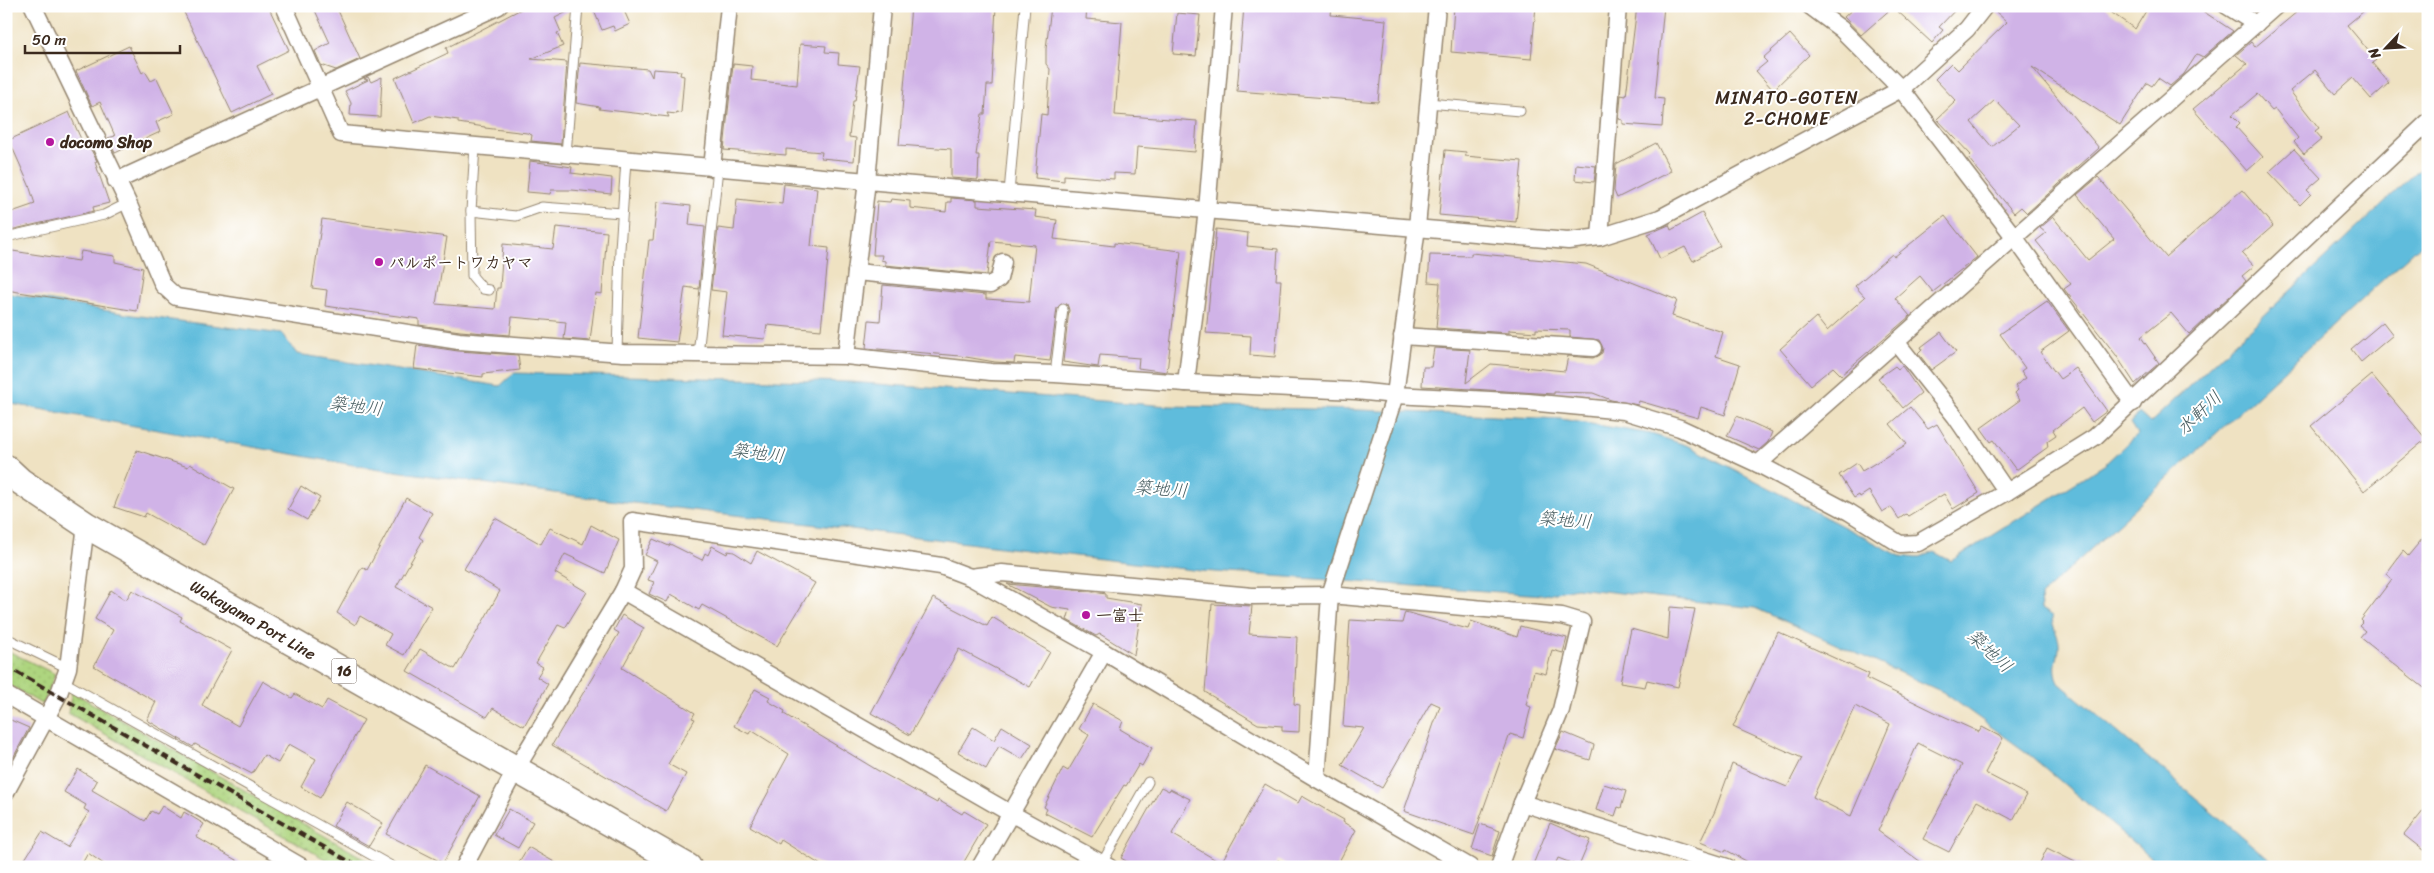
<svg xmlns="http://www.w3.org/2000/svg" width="2434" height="873" font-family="Sriracha,'Klee One',sans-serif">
	<defs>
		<pattern id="grass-dots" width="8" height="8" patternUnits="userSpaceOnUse" patternTransform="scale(1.25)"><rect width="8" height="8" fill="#aed57f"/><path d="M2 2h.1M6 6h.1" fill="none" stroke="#97b76d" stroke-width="1.8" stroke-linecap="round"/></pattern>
	</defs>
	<rect width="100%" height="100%" fill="#fff"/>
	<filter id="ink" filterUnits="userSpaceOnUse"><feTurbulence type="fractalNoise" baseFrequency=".02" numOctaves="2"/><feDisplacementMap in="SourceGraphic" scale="10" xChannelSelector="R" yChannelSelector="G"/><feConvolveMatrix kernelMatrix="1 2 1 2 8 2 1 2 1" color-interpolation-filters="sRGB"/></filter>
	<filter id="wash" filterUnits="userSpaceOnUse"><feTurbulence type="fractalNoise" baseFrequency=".0096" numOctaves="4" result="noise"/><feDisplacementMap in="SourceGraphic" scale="20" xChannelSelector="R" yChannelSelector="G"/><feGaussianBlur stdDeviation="1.12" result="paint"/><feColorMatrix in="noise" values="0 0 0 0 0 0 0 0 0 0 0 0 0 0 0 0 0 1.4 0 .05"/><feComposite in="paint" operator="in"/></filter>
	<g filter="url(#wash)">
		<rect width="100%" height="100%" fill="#efe2c2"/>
		<!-- grass -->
		<g fill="url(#grass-dots)" stroke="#74804e">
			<polygon points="6,650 55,674 43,705 6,683"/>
			<polygon points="72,692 379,867 339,867 68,713"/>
		</g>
		<!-- water -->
		<path fill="#5ebcdc" stroke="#4c737d" d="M2428 161V238L2040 596 2041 609 2052 616C2052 627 2058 634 2059 643 2060 661 2051 662 2059 683L2278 867H2162L2026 752 1943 692 1755 608 1576 588 1543 595 1201 571 584 497 359 466 6 403V293L132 315 282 334 297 354 500 386 514 373 850 382 1169 406 1361 410 1561 419 1651 434 1689 446 1900 556 1917 558 1934 552 1951 561 2104 465 2137 434 2130 423 2139 413 2150 423Z"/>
		<g id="blocks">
			<!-- building -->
			<g fill="#d0b3e7" fill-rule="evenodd">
				<polygon points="181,6 268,6 289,50 257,66 271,94 232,113"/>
				<polygon points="313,6 336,6 360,59 336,70 321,65 315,51 330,43"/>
				<polygon points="527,6 572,6 571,10 555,18 561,32 557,33 563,46 531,59 567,62 561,144 531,141 532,135 527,133 485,128 485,127 458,123 458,120 430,116 414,123 395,78 448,53 446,48"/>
				<polygon points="592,6 622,6 630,24 615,31 613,26 602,30"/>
				<polygon points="911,6 996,6 992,85 987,85 985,114 982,114 976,155 979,155 978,180 951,178 951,149 899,145"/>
				<polygon points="1051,6 1087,6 1086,19 1122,22 1115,115 1197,121 1195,152 1137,147 1135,174 1114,173 1114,179 1064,175 1064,181 1035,178 1041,114 1047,115 1050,69 1046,64 1046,49"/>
				<polygon points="1244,6 1332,6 1331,15 1386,20 1378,102 1237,91"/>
				<polygon points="1454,6 1536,6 1531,59 1451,52"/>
				<polygon points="1637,6 1664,6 1655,98 1664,99 1662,127 1623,124 1623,120 1619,119 1621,95 1626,96"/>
				<polygon points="1856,6 1959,6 1939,27 1943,30 1932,43 1893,7 1861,35 1844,17"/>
				<path d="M1995 6H2102L2135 29 2149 6H2195L2233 31 2203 57 2197 54 2184 74 2170 86 2158 78 2152 86 2147 83 2120 125 2032 67 2099 148 2027 213 2021 207 2014 213 1968 158 1971 155 1937 119 1956 101 1935 79 1951 63 1958 70 2007 22 1994 10ZM1995 100 2019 125 1992 147 1971 122Z"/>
				<polygon points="2304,6 2370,6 2347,25 2376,60 2372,63 2389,83 2371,99 2353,78 2335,94 2315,70 2290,91 2319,128 2315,131 2322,139 2304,154 2294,142 2298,138 2275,109 2272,111 2257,94 2232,115 2240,123 2236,127 2263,157 2247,171 2193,109 2247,64 2236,55 2251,42 2255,47"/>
				<polygon points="1177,13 1200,15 1196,56 1173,54"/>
				<polygon points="1790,34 1809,55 1773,90 1756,71 1767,62 1763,58"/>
				<polygon points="800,44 826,46 825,52 839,53 838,64 860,66 855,101 853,101 849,137 856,138 854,161 821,158 822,152 786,149 786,155 724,150 733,64 752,66 751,80 797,85"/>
				<polygon points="129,46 142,73 145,71 151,81 157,78 174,114 156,122 160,132 115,153 108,138 115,136 100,102 92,106 76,71"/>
				<polygon points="580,63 648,69 652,77 653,69 681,71 680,75 684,76 681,113 676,112 677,114 667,113 669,117 599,109 600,107 576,103"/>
				<polygon points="368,77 371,82 382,77 380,117 350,115 351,103 345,91 368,80 364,79"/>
				<polygon points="69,112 85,148 89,146 97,161 95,162 109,203 93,207 94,211 6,231 6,214 35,204 29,185 9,140"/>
				<polygon points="1656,143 1671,171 1617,198 1614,191 1616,164"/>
				<polygon points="2294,149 2321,178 2307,190 2311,194 2300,205 2269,172"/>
				<polygon points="1445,150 1466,152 1465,156 1522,161 1516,222 1439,215"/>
				<polygon points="530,161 572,167 571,173 612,178 611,194 572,190 551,190 550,194 527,192"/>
				<polygon points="1576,164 1596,166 1594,182 1575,180"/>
				<polygon points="2098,177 2166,257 2242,190 2273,226 2242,253 2254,266 2242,276 2246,281 2189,334 2171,313 2141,337 2159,363 2135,384 2116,355 2064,289 2071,284 2036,241 2046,233 2040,228 2053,217 2088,260 2114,239 2077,195"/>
				<polygon points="784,184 817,188 811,246 829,248 821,330 767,325 765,339 722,335 727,292 711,290 718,228 734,230 737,199 782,204"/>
				<polygon points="951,198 977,200 977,206 1036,210 1035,217 1057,220 1054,239 1114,246 1114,243 1181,251 1167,372 1138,368 1139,358 1100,355 1098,367 1063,362 1069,310 1067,304 1063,303 1057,308 1050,361 1015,357 1014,363 995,362 960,356 866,348 869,320 880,321 883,285 986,295 986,299 1029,302 1035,245 991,241 987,275 885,265 885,261 881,260 882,255 873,255 877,201 890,202 891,199 910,201 910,208 946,212 947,202 951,202"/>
				<polygon points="657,202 691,206 689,225 705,227 699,289 685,287 677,342 638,338 649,240 653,240"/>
				<polygon points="1702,213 1720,246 1693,261 1685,247 1660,259 1648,234 1669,225 1671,230"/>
				<polygon points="1945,216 1977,257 1933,292 1920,276 1895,298 1910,316 1841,375 1833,367 1811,385 1780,349 1816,317 1827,331 1865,297 1855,286 1892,254 1894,257"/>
				<polygon points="322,219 447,237 436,304 495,309 497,288 500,288 503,244 553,249 556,227 607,232 602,294 596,293 590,341 564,339 566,322 512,317 510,335 460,331 419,325 419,319 325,306 327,290 312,288"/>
				<polygon points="1216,229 1248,233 1247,246 1278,249 1276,280 1281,280 1275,357 1250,355 1251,336 1206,333"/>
				<polygon points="6,250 79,261 81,251 115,256 115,262 143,268 137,311 6,290"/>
				<polygon points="1471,253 1586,264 1677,300 1672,316 1723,332 1716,356 1740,364 1725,415 1701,407 1698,418 1639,401 1638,405 1611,400 1593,393 1554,392 1554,394 1422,386 1423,367 1431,367 1434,348 1470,350 1466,383 1491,364 1565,371 1568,356 1593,358 1602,353 1603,348 1599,340 1570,337 1570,330 1536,329 1536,332 1509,330 1509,333 1436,328 1440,283 1428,282 1430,255 1471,256"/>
				<polygon points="2047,301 2069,331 2040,352 2060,379 2076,368 2107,411 2092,422 2082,408 2053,430 2056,435 2047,441 2048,447 2016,470 1994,440 1991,442 1981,428 2020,400 2015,393 2018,390 2015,386 2026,378 2021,371 2025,368 2000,334"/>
				<polygon points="2383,322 2393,335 2361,362 2351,349"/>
				<polygon points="1941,332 1956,352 1931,370 1918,353 1922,349 1921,347"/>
				<polygon points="417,345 458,351 518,355 520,370 483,374 483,377 414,369"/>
				<polygon points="1895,366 1898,369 1902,366 1921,393 1903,408 1878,378"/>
				<polygon points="2372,375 2426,439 2364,491 2311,426"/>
				<polygon points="1910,407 1928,429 1937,424 1979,493 1953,509 1944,494 1908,516 1906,514 1899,519 1891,507 1882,512 1869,491 1860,497 1859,495 1854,498 1839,475 1857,463 1862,471 1907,444 1890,424"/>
				<polygon points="1737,416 1772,432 1768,442 1759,450 1727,436"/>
				<polygon points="137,450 188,467 190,464 234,489 204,545 146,513 144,517 114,507"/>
				<polygon points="301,486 320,498 307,520 288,509"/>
				<polygon points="406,498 432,513 419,537 423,540 396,587 432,607 404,655 385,645 391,634 360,616 355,625 337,613 362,567 367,570"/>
				<polygon points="495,518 541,544 550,528 583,544 591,525 619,540 605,573 565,554 555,573 587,592 565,628 558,625 536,663 543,667 537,677 548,684 524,726 493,708 487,717 407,671 420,649 455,669 485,618 500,591 464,569"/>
				<polygon points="2428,532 2428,691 2360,637 2365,631 2359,626 2363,622 2361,620 2392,579 2386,574 2403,551 2408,556"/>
				<polygon points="653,539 669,546 670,544 702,560 705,553 708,555 712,546 727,554 728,551 734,552 751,563 757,551 815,583 777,646 702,605 699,610 671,594 667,602 649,594 654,582 648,580 657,561 645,555"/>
				<polygon points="1007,584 1087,591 1106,594 1106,598 1142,604 1134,655 1100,634 1096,636 1067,620 1070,610 1051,607"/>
				<polygon points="111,590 126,600 132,590 182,617 180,621 232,650 202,705 238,726 263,681 292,698 295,694 322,709 327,700 364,720 320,798 301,787 316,759 289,744 278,763 264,755 252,774 195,744 193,747 147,720 156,702 94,666 113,630 95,619"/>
				<polygon points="933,598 987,626 992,617 1050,652 1030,687 959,649 910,735 871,713"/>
				<polygon points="1212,604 1252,606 1249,634 1297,637 1294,704 1300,705 1299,732 1282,731 1282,726 1258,724 1205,692"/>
				<polygon points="1670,607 1695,609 1678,687 1647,680 1645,687 1620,683 1631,629 1668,639"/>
				<polygon points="1405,612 1468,629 1471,621 1517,637 1520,626 1567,638 1563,653 1552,650 1546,674 1534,671 1526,705 1531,707 1523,738 1510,734 1474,835 1404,811 1440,706 1431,702 1382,788 1342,765 1364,728 1343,726 1350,620 1402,623"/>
				<polygon points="622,615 644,628 622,668 695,713 692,718 695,719 668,764 686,774 666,811 552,745 619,633 614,630"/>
				<path d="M1778 632 1869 674 1867 679 1939 714 1979 732 1982 727 2003 738 1985 773 2027 795 2013 820 1977 801 1949 852 1923 839 1962 765 1918 743 1878 831 1928 867H1757L1726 850 1725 852 1700 842 1715 811 1732 764 1787 787 1802 758 1733 727ZM1855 706 1890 724 1851 816 1813 797Z"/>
				<polygon points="755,689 770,697 768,701 785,711 784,714 877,770 937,803 938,800 962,814 964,811 986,824 961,867 824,867 781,840 779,844 750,826 789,754 751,730 749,734 734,726"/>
				<polygon points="1093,704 1123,721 1120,729 1152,748 1142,766 1139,764 1126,786 1124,785 1092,837 1045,813 1047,809 1044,807 1063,768 1068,771 1089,735 1079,729"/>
				<polygon points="6,718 29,728 6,771"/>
				<polygon points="1002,726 1032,744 1022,759 999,746 986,769 958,752 973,727 994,740"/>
				<polygon points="1563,732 1594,745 1590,760 1555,749"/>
				<polygon points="425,765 480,796 443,863 386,834"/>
				<polygon points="78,769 97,781 92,790 145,821 151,811 157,814 162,806 181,818 184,812 204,824 196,837 248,867 108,867 88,853 80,867 20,867 42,832 67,847 89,812 84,809 86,805 64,792"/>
				<polygon points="1265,784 1298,803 1302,796 1344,820 1343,822 1356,830 1336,867 1289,867 1278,860 1274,867 1136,867 1121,858 1161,787 1169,791 1170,789 1190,799 1172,834 1221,863"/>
				<polygon points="1604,784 1626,791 1621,808 1618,807 1615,816 1596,810"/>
				<polygon points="347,802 383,823 369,846 333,826"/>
				<polygon points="2428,805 2428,854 2404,835"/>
				<polygon points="509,809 533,822 518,848 494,835"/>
				<polygon points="1550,823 1590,840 1579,866 1558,858 1554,867 1532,867"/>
				<polygon points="1480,824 1500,831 1492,856 1472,849"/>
				<polygon points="528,847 563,867 516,867"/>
				<polygon points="2047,848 2085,867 2038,867"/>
			</g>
		</g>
	</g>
	<g filter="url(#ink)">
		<use href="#blocks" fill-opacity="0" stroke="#958670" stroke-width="1"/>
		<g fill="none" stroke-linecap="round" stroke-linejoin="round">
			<!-- lane casing -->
			<g stroke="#958670" stroke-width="11">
				<g id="lane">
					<polyline points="1428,103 1520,111"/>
					<polyline points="475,146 471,211 516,216 542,207 622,213"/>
					<polyline points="566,154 578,6"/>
					<polyline points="1009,193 1025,6"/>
					<polyline points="471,211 472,276 483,289 489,290"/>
					<polyline points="6,237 104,215 128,203"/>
					<polyline points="617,352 620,249 626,160"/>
					<polyline points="698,355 718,168"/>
					<polyline points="1055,374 1063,309"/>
					<polyline points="6,638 68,668"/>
					<polyline points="64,682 393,867"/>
					<polyline points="1102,863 1148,782"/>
				</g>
			</g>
			<!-- street casing -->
			<g stroke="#958670" stroke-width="19">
				<g id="street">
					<polyline points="33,6 128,203 163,285 176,297 459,341 623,353 846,356"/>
					<polyline points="284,6 341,134 867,181 1568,241 1600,237 1660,218 1901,89 1967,29 1985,6"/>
					<polyline points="882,6 867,181 846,356 991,372 1055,374 1186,383 1207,210 1224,6"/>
					<polyline points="1810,6 1841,29 1901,89 2015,238 2133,403"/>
					<polyline points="2227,6 2256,24"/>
					<polyline points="712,168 729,6"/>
					<polyline points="116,181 499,6"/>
					<polyline points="1600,237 1618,6"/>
					<polyline points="856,272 990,285 999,279 1003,262"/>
					<polyline points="1402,336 1593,348"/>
					<polyline points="1897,343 1955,416 2007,492"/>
					<polyline points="1186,383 1356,391 1395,395 1528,402 1624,411 1680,428 1758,464 1849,512 1900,544 1918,543 2007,492 2095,437 2428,122"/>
					<polyline points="1758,464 2276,6"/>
					<polyline points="970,577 1002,573 1252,596 1330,595 1562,616 1582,622 1561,710 1522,803 1499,867"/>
					<polyline points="623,591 633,569 632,521 941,566 970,577 1104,652 980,867"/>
					<polyline points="1104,652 1317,779 1470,867"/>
					<polyline points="6,695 302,867"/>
					<polyline points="1317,779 1330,595 1395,395 1417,227 1437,6"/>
					<polyline points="6,792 58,696 68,668 86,525"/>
					<polyline points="1522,803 1727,867"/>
					<polyline points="464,867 516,769 623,591 1010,813 1109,867"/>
				</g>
			</g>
			<!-- primary casing -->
			<g stroke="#958670" stroke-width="29">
				<polyline id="primary" points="6,468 20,481 86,525 688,867"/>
			</g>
			<!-- lane -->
			<use href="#lane" stroke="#fff" stroke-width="9"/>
			<!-- street -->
			<use href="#street" stroke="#fff" stroke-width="16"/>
			<!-- primary -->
			<use href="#primary" stroke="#fff" stroke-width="26"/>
			<!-- rail -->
			<polyline stroke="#3b2a1e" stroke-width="4" stroke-dasharray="8 4" stroke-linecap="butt" points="6,666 359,867"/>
		</g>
	</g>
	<!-- markers -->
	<g fill="#b5179e" stroke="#fff" stroke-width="2">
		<circle cx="50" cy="142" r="5"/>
		<circle cx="379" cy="262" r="5"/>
		<circle cx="1086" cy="615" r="5"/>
	</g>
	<g text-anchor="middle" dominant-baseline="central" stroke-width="4" stroke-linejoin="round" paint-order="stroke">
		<!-- shield labels -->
		<rect fill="#fff" stroke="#766a62" stroke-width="1" x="331.5" y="658.5" width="25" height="25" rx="4"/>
		<g font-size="15" font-weight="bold" fill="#3b2a1e">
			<text x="344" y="671">16</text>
		</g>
		<!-- poi labels -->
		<g font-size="16" font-weight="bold" fill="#3b2a1e" stroke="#fff" text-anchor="start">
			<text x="60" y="142">docomo Shop</text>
			<text x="389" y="262">パルポートワカヤマ</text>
			<text x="1096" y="615">一富士</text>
		</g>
		<!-- street labels -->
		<g font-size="16" fill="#3b2a1e" stroke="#fff">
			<text transform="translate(253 620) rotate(30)">Wakayama Port Line</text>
		</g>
		<!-- neighbourhood labels -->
		<g font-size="18" letter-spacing="1" fill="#3b2a1e" stroke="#fff">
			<text x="1787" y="98">MINATO-GOTEN<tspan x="1787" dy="21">2-CHOME</tspan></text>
		</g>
		<!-- water labels -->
		<g font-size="18" font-style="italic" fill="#475d60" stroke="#fff">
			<text transform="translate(356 406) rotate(7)">築地川</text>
			<text transform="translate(2199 413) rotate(-44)">水軒川</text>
			<text transform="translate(758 453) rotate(7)">築地川</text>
			<text transform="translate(1161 489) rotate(4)">築地川</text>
			<text transform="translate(1565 520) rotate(4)">築地川</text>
			<text transform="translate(1990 651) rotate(43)">築地川</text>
		</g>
	</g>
	<!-- margin -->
	<rect width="2434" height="873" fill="none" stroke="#fff" stroke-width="25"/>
	<!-- north arrow -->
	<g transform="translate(2386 48) rotate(245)" stroke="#ffffff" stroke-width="4" paint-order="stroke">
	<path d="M0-4L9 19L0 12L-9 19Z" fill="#3b2a1e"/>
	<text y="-8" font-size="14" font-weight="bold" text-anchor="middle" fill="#3b2a1e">N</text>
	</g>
	<!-- scale -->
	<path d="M25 45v8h155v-8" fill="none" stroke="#3b2a1e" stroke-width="2.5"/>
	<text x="32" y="45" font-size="15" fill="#3b2a1e" stroke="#ffffff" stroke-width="4" paint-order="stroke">50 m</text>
</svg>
